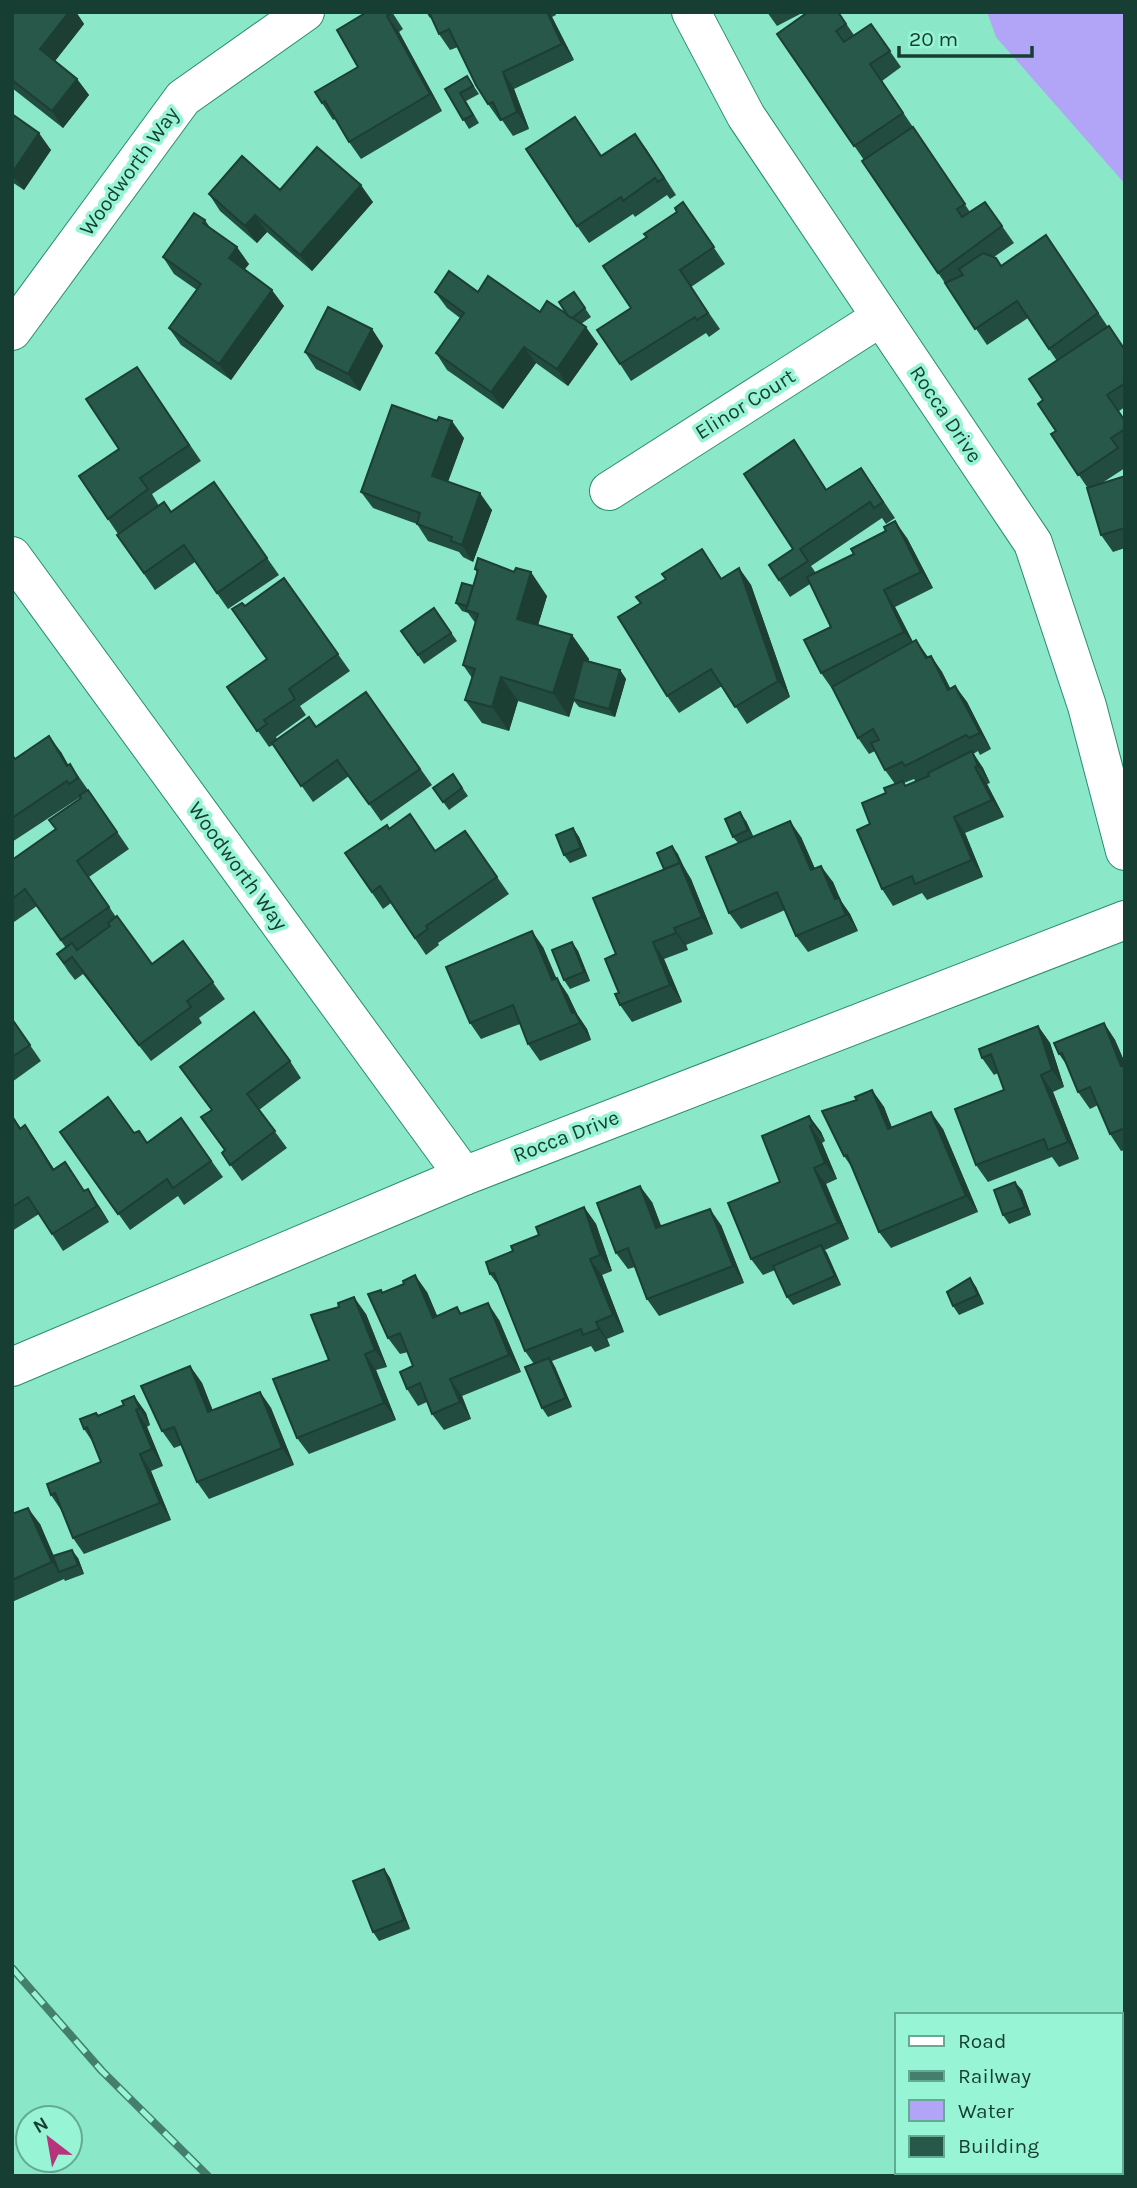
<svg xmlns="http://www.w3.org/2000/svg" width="1137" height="2188" font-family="Karla,sans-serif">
	<rect width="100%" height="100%" fill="#8ae7c8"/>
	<!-- water -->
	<polygon fill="#b2a4f6" points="987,12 1125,12 1125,184 996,37"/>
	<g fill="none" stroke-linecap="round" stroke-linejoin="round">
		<!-- minor casing -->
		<g stroke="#298c71" stroke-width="40">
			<g id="minor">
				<polyline points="691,12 746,116 1033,543 1087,706 1125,851"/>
				<polyline points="12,331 183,98 305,12"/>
				<polyline points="609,491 881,317"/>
				<polyline points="12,556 464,1176"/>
				<polyline points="12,1367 464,1176 1125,920"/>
			</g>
		</g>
		<!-- minor -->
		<use href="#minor" stroke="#fff" stroke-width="38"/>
		<!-- rail casing -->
		<g stroke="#437f6c" stroke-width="8">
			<polyline id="rail" points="12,1968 102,2071 208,2176"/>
		</g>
		<!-- rail -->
		<use href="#rail" stroke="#97f4d5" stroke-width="5" stroke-dasharray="16" stroke-linecap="butt"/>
	</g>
	<!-- wall -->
	<g fill="#224c3f" fill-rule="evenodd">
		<polygon points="12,12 76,12 84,24 55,61 77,79 89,95 63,128 12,88"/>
		<polygon points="392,12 403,29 399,32 442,111 361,159 349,142 335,119 333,120 322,103 358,67 337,30"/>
		<polygon points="426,12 555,12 556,15 552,17 574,60 514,89 529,129 513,136 502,120 500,121 488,104 458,47 450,50 439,34 431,18 430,18"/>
		<polygon points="767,12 804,12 777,26"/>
		<polygon points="838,12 854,35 871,24 901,67 882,81 970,212 985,202 1014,243 994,257 1001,266 1046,235 1108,327 1125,350 1125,407 1119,411 1125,420 1125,454 1123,455 1125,457 1125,468 1102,483 1125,476 1125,548 1113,552 1101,535 1087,487 1051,434 1056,431 1043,400 1057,361 1028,318 987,345 862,161 864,160 777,34"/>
		<polygon points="467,76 479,94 466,101 479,123 469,129 445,89"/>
		<polygon points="12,114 51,150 24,190 12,182"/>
		<polygon points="635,134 676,195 670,199 667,195 635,217 633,214 589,243 577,226 602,155"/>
		<polygon points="280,190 373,202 312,271 267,232 257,243 220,211 209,194"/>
		<polygon points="683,202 725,264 691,287 720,329 709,337 706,333 631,381 620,364 646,238 677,212"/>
		<polygon points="205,220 211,229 249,264 244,270 284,306 231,380 181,345 169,328 197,290 174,274 163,257"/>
		<polygon points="435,292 478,292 540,312 568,315 574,292 591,317 581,324 598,344 568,386 536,363 503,409 447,370 436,353 460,318 447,308"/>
		<polygon points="372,329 383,346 360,391 316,369 305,352"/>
		<polygon points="137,367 201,461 152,494 159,506 171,512 214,482 279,575 228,609 195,562 155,590 117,535 118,534 79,476 119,449"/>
		<polygon points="464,438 448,481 492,510 473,562 463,557 459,552 428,541 417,524 373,508 361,492"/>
		<path d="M805 457 827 490 872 484 895 518 886 524 882 518 811 566 816 573 907 538 933 588 895 607 913 642 928 657 931 656 942 672 950 688 955 686 967 702 991 749 980 755 978 751 973 754 983 768 990 783 987 784 1004 817 965 833 983 877 927 900 922 893 893 906 882 889 870 824 886 793 895 784 885 770 875 751 869 754 858 738 833 690 821 673 831 627 810 584 790 597 769 565 793 549ZM914 779 916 782 906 786 904 783Z"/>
		<polygon points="702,549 722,579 739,568 751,585 790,697 747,724 722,686 679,713 667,696 641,603 666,579"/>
		<polygon points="475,569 547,596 538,625 572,635 589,659 588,661 620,670 626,679 615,717 579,707 574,701 569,717 518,701 509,731 482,723 465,700 472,678 463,665 476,624 468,613 462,611 456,603 473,586 477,573"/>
		<polygon points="284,578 350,671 300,706 306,715 276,737 277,739 316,727 366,692 432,785 381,821 349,776 313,802 273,745 269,747 227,687 267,659 245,606"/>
		<polygon points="434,608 457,641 424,664 401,631"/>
		<polygon points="61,752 68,765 70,764 129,849 89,877 116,917 152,964 183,941 225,999 199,1018 202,1023 151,1061 83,974 75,980 68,971 57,954 66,948 37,906 14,922 12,920 12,860 56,829 79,799 79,798 12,842 12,755 15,759"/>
		<polygon points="453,774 468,796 449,810 433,788"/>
		<polygon points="746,821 753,836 801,837 815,869 833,882 841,901 850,914 858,931 808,952 796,936 785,910 741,929 729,913 738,843 733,837"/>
		<polygon points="573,828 579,837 587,856 570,863 564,855"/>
		<polygon points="390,829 435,851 465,831 509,894 438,943 439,945 426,955 391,903 383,909 345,853"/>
		<polygon points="672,846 691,879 713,934 686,945 688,950 664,959 682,1002 632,1022 620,1005 616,954 664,869"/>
		<polygon points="572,942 578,951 590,981 570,989 564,980"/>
		<polygon points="543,947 556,978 568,995 577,1014 587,1029 591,1040 540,1061 528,1044 520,1024 481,1039 470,1023"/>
		<polygon points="12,1019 41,1061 12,1082"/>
		<polygon points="1104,1023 1115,1040 1125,1063 1125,1150 1121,1151 1110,1134 1098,1105 1090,1109 1078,1092 1068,1067 1059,1054"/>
		<polygon points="1038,1026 1050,1043 1064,1087 1053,1092 1079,1159 1059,1167 1052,1157 988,1182 976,1165 1004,1090 998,1073 994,1075 982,1058"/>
		<polygon points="290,1061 301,1078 259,1110 287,1148 242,1181 222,1153 225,1151 212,1110 180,1067"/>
		<polygon points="872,1090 884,1107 892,1128 943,1129 978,1212 891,1248 879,1232 853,1169 844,1156 857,1100"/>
		<polygon points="12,1116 21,1128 25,1125 54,1169 77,1179 84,1191 99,1206 109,1222 63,1251 39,1214 12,1231"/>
		<polygon points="809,1116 821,1132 825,1141 822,1143 837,1179 826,1184 849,1239 825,1250 841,1285 793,1305 787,1297 775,1270 763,1275 751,1259 780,1182"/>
		<polygon points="181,1118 223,1177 184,1205 178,1196 130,1230 60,1132 134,1133 147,1143"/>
		<polygon points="1022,1190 1031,1215 1009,1224 1003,1215"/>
		<polygon points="652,1202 661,1226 721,1225 744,1283 659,1316 647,1299 635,1267 628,1269 616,1253"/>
		<polygon points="584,1207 596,1224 612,1271 602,1275 624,1332 607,1339 610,1346 595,1352 591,1346 552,1361 555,1367 572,1407 548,1417 542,1408 534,1364 525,1351 499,1286 490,1274 513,1251"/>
		<polygon points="970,1278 976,1287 984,1304 959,1315 953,1306"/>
		<polygon points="381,1290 383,1293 427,1292 437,1316 457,1307 462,1314 499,1320 521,1372 462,1396 471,1419 444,1430 432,1414 427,1402 418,1406 407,1389 413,1366 408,1352 400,1354 388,1338"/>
		<polygon points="366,1314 387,1367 376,1370 396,1420 309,1454 297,1438 329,1360"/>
		<polygon points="190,1366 202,1383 213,1411 260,1392 271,1408 294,1465 209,1499 197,1482 182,1445 174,1448 162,1431"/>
		<polygon points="134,1396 146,1413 150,1425 147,1427 163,1466 151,1471 171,1520 84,1554 73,1538 61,1510 51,1495 101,1462 94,1444 84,1429 98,1415 124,1405"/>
		<polygon points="12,1514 40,1524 54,1556 78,1558 84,1574 65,1581 64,1579 12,1602"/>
		<polygon points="384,1869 390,1878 410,1929 379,1941 373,1932"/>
	</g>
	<!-- shaded-wall -->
	<g fill="#1c3e33">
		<polygon points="69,12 76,12 84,24 51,66 40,49"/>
		<polygon points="547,12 549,12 552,17 574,60 562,44"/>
		<polygon points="387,16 399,32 442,111 430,94"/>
		<polygon points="503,72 514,89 529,129 517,112"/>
		<polygon points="77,79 89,95 63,128 52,111"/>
		<polygon points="39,133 51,150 24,190 12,174"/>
		<polygon points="635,134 647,150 676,195 664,178"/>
		<polygon points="361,185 373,202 312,271 300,255"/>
		<polygon points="255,215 267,232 257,243 245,226"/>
		<polygon points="237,247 249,264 240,275 229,258"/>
		<polygon points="272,290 284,306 231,380 219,364"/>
		<polygon points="586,327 598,344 568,386 557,369"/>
		<polygon points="372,329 383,346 360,391 348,374"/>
		<polygon points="524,347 536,363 503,409 491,392"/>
		<polygon points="452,421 464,438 444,493 432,476"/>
		<polygon points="480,493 492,510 473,562 462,545"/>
		<polygon points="895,521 907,538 933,588 921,572"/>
		<polygon points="739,568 751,585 790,697 778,681"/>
		<polygon points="531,572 547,596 533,642 517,619"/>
		<polygon points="884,590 895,607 916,648 904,632"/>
		<polygon points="572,635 589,659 575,699 573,699 574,701 569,717 553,693"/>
		<polygon points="916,640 928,657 926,658"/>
		<polygon points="931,656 942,672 959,706 948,690"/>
		<polygon points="620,670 626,679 615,717 609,709"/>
		<polygon points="501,677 518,701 509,731 492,707"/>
		<polygon points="955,686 967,702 991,749 980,733"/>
		<polygon points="49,736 61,752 78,782 67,766"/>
		<polygon points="972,751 983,768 990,783 978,766"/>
		<polygon points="975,767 987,784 1004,817 992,800"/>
		<polygon points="740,812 746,821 754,838 748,830"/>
		<polygon points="954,817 965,833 983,877 972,860"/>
		<polygon points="790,821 801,837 823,887 811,870"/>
		<polygon points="573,828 579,837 587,856 581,848"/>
		<polygon points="672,846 678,854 686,872 680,863"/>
		<polygon points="680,863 691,879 713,934 702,917"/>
		<polygon points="821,866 833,882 841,901 850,914 858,931 835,899"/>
		<polygon points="674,928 686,945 688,950 676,933"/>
		<polygon points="532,931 543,947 564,996 552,980"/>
		<polygon points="572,942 578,951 590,981 584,972"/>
		<polygon points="653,942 664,959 682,1002 670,985"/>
		<polygon points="557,978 568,995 577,1014 587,1029 591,1040 572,1013"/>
		<polygon points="1104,1023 1115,1040 1125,1063 1125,1071 1121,1066"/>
		<polygon points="1038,1026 1050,1043 1064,1087 1052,1070"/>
		<polygon points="1041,1075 1053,1092 1079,1159 1068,1142"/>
		<polygon points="872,1090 884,1107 899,1146 888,1129"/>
		<polygon points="931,1112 943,1129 978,1212 966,1196"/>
		<polygon points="809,1116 821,1132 825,1141 813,1125"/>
		<polygon points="25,1125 37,1142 65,1187 53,1170"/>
		<polygon points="810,1126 822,1143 837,1179 825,1163"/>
		<polygon points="814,1168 826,1184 849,1239 838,1223"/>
		<polygon points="1015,1182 1022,1190 1031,1215 1025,1207"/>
		<polygon points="640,1186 652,1202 668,1244 656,1228"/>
		<polygon points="88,1189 99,1206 109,1222 97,1206"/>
		<polygon points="584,1207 596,1224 612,1271 600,1255"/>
		<polygon points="710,1209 721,1225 744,1283 733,1266"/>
		<polygon points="821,1245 827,1253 841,1285 835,1276"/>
		<polygon points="590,1259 602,1275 624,1332 613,1315"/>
		<polygon points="415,1275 427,1292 445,1334 433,1318"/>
		<polygon points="970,1278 976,1287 984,1304 978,1295"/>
		<polygon points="354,1297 366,1314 387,1367 375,1350"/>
		<polygon points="488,1303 499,1320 521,1372 509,1355"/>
		<polygon points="596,1322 607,1339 610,1346 599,1329"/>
		<polygon points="365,1354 376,1370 396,1420 384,1403"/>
		<polygon points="549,1358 555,1367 572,1407 566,1398"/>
		<polygon points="190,1366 202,1383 220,1429 208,1412"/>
		<polygon points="450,1379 462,1396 471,1419 460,1402"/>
		<polygon points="260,1392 271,1408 294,1465 282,1448"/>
		<polygon points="134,1396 146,1413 150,1425 139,1408"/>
		<polygon points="136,1410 147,1427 163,1466 152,1449"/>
		<polygon points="140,1454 151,1471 171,1520 160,1503"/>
		<polygon points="28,1508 40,1524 60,1572 59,1572 52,1562"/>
		<polygon points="72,1550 78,1558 84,1574 78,1565"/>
		<polygon points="384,1869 390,1878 410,1929 404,1920"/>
	</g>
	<!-- building -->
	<g fill="#285849" stroke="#1c3e33" stroke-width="2">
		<polygon points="12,12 69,12 40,49 77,79 52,111 12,80"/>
		<polygon points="367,12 391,12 387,16 430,94 349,142 325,101 322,103 315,92 358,67 337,30"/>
		<polygon points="429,12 547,12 562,44 503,72 517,112 501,120 493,102 488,104 476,85 449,29 439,34"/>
		<polygon points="808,12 838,12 846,24 836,31 844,42 871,24 890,51 870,64 903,113 854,146 777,34"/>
		<polygon points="467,76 473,86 460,93 473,115 463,120 445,89"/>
		<polygon points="12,114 39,133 12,173"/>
		<polygon points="575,117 601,156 635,134 664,178 658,182 655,178 623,201 621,197 577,226 526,149"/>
		<polygon points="913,127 965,204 957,209 962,217 985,202 1002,226 938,273 862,161"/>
		<polygon points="317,147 361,185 300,255 255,215 245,226 209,194 242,156 280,190"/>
		<polygon points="683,202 714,247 680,270 708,313 697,320 695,317 620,364 597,330 631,308 603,266 647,237 644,234 677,212 675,208"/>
		<polygon points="194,213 205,220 203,223 237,247 229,258 272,290 219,364 169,328 201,284 163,257"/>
		<polygon points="1046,235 1098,313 1049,349 1017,301 975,329 945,283 963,275 959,269 983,253 996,258 1001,266"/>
		<polygon points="449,271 478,292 488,276 540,312 547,301 586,327 557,369 524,347 491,392 436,353 464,313 435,292"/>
		<polygon points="574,292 585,308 572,318 568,316 559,302"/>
		<polygon points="328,307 372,329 348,374 305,352"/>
		<polygon points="1109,326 1125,350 1125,383 1107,395 1125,421 1125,429 1111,438 1118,448 1078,475 1051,434 1056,431 1038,404 1043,400 1029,379"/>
		<polygon points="137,367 189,445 140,478 148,489 108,519 79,476 119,449 86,399"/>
		<polygon points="392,405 437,421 439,417 452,421 432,476 480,493 462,545 451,541 452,537 417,524 420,513 361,492"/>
		<polygon points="794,440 826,490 861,468 883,502 874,508 870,502 800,549 808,561 779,580 769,565 793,549 744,474"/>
		<polygon points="1125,476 1125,528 1101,535 1087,488"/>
		<polygon points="214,482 267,558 217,593 184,545 144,573 117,535 164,502 171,512"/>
		<polygon points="895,521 921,572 884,590 904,632 821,673 804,640 831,627 807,577 854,554 851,549 886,531 884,527"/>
		<polygon points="702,549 721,579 739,568 778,681 735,707 711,669 667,696 618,617 641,603 636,597 666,579 662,574"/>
		<polygon points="478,558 514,572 516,568 531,572 517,619 572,635 553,693 501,677 492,707 465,700 475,669 463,665 478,614 466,610 478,570 475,569"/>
		<polygon points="284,578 338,654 289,689 295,699 264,720 267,724 257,731 227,687 267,659 232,609 242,603 245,606"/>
		<polygon points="462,583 473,586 467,606 456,603"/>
		<polygon points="434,608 451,633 418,655 401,631"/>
		<polygon points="916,640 926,658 931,656 948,690 955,686 980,733 969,738 966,735 905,766 902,762 885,770 871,743 879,740 873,729 858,738 832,687"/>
		<polygon points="583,660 620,670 609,709 573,699"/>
		<polygon points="366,692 420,769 369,804 337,760 301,786 272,743 309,717 316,727"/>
		<polygon points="49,736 67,766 70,764 78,778 69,784 67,781 12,818 12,755 15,759"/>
		<polygon points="972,751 978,766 975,767 992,800 954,817 972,860 915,884 912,876 882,889 857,830 870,824 862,803 886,793 884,788 903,781 905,786 929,776 928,773"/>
		<polygon points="453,774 462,788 443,802 433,788"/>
		<polygon points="88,790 117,832 77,861 109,907 61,940 25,889 12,899 12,860 56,829 49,820 81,798 80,795"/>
		<polygon points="740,812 748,830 733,837 725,819"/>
		<polygon points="410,814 435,851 465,831 497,877 426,926 428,929 415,938 380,886 372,892 345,853 387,825 389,829"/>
		<polygon points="790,821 811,870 821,866 835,899 839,898 846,915 796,936 777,892 729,913 706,857"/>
		<polygon points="573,828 581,848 564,855 556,835"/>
		<polygon points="672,846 680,863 664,869 657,853"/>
		<polygon points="680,863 702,917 674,928 676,933 653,942 670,985 620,1005 615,994 619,993 605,959 616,954 593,898"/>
		<polygon points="117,916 152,964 183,941 213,982 187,1001 191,1007 139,1045 72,957 64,963 57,954 72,943 77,950 110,926 108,923"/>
		<polygon points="532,931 552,980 557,978 572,1013 575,1012 580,1023 528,1044 513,1005 470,1023 446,967"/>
		<polygon points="572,942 584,972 564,980 552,950"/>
		<polygon points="254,1012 290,1061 247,1094 275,1131 230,1165 222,1153 225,1150 201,1117 212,1110 180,1067"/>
		<polygon points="12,1019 30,1045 12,1057"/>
		<polygon points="1104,1023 1121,1066 1125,1065 1125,1128 1110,1134 1090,1087 1078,1092 1062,1053 1059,1054 1054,1043"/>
		<polygon points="1038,1026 1052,1070 1041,1075 1068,1142 1048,1150 1044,1139 976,1165 955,1109 1004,1090 991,1054 982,1058 979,1049"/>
		<polygon points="872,1090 888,1129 931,1112 966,1196 879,1232 847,1155 844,1156 822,1111 857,1100 855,1097"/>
		<polygon points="108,1097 134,1133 139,1131 147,1143 181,1118 211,1161 173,1188 167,1179 118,1214 60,1132"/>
		<polygon points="12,1116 20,1129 25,1125 53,1170 65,1162 84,1191 88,1189 97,1206 52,1234 28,1197 12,1207"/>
		<polygon points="809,1116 813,1125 810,1126 825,1163 814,1168 838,1223 751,1259 728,1203 780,1182 762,1136"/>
		<polygon points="1015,1182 1025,1207 1003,1215 994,1190"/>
		<polygon points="640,1186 656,1228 710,1209 733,1266 647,1299 628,1248 616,1253 597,1203"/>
		<polygon points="584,1207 600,1255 590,1259 613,1315 596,1322 599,1329 583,1335 581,1329 525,1351 494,1273 490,1274 486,1262 513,1251 511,1246 539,1235 536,1227"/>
		<polygon points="821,1245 835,1276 787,1297 773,1266"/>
		<polygon points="415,1275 433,1318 457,1307 460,1314 488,1303 509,1355 450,1379 460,1402 432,1414 420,1383 407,1389 400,1372 413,1366 400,1333 388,1338 368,1294 381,1290 382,1293 404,1284 403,1281"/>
		<polygon points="970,1278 978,1295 953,1306 947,1292"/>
		<polygon points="354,1297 375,1350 365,1354 384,1403 297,1438 273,1379 329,1360 311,1315 339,1307 338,1303"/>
		<polygon points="549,1358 566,1398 542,1408 525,1367"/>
		<polygon points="190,1366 208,1412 260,1392 282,1448 197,1482 174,1427 162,1431 141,1386"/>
		<polygon points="134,1396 139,1408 136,1410 152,1449 140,1454 160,1503 73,1538 55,1493 51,1495 47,1484 101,1462 87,1427 84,1429 80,1419 96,1413 98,1416 124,1405 122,1401"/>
		<polygon points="28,1508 52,1562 12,1580 12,1514"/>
		<polygon points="72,1550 78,1565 59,1572 53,1556"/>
		<polygon points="384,1869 404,1920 373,1932 353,1881"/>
	</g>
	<g text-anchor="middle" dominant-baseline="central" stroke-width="7" stroke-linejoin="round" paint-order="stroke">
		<!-- street labels -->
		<g font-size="21" fill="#173e33" stroke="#97f4d5">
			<text transform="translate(129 171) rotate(-54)">Woodworth Way</text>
			<text transform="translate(745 404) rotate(-32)">Elinor Court</text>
			<text transform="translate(946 414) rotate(56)">Rocca Drive</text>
			<text transform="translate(238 866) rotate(54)">Woodworth Way</text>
			<text transform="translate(566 1136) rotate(-21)">Rocca Drive</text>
		</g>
	</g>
	<!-- border -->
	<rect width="1137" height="2188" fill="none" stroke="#173e33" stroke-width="28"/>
	<!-- legend -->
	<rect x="895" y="2013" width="228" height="161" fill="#97f4d5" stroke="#64ab94" stroke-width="2"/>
	<rect x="909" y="2036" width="35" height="10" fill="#ffffff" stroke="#64ab94" stroke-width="2"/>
	<text x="958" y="2048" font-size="21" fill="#173e33">Road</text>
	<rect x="909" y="2071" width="35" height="10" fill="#437f6c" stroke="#64ab94" stroke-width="2"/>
	<text x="958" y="2083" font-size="21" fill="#173e33">Railway</text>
	<rect x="909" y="2100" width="35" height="21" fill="#b2a4f6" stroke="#64ab94" stroke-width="2"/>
	<text x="958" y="2118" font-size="21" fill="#173e33">Water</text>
	<rect x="909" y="2136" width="35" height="21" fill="#285849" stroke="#64ab94" stroke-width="2"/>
	<text x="958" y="2153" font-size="21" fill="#173e33">Building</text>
	<!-- north arrow -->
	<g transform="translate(49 2139) rotate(329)"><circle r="33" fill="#97f4d5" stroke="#64ab94" stroke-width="2"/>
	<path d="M0-5L12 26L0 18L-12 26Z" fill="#b7347c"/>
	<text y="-10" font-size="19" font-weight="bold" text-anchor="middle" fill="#173e33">N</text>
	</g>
	<!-- scale -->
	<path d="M899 46v10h133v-10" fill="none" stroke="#173e33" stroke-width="3.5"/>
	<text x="909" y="46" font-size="21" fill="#173e33" stroke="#97f4d5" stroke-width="5" paint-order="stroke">20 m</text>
</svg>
